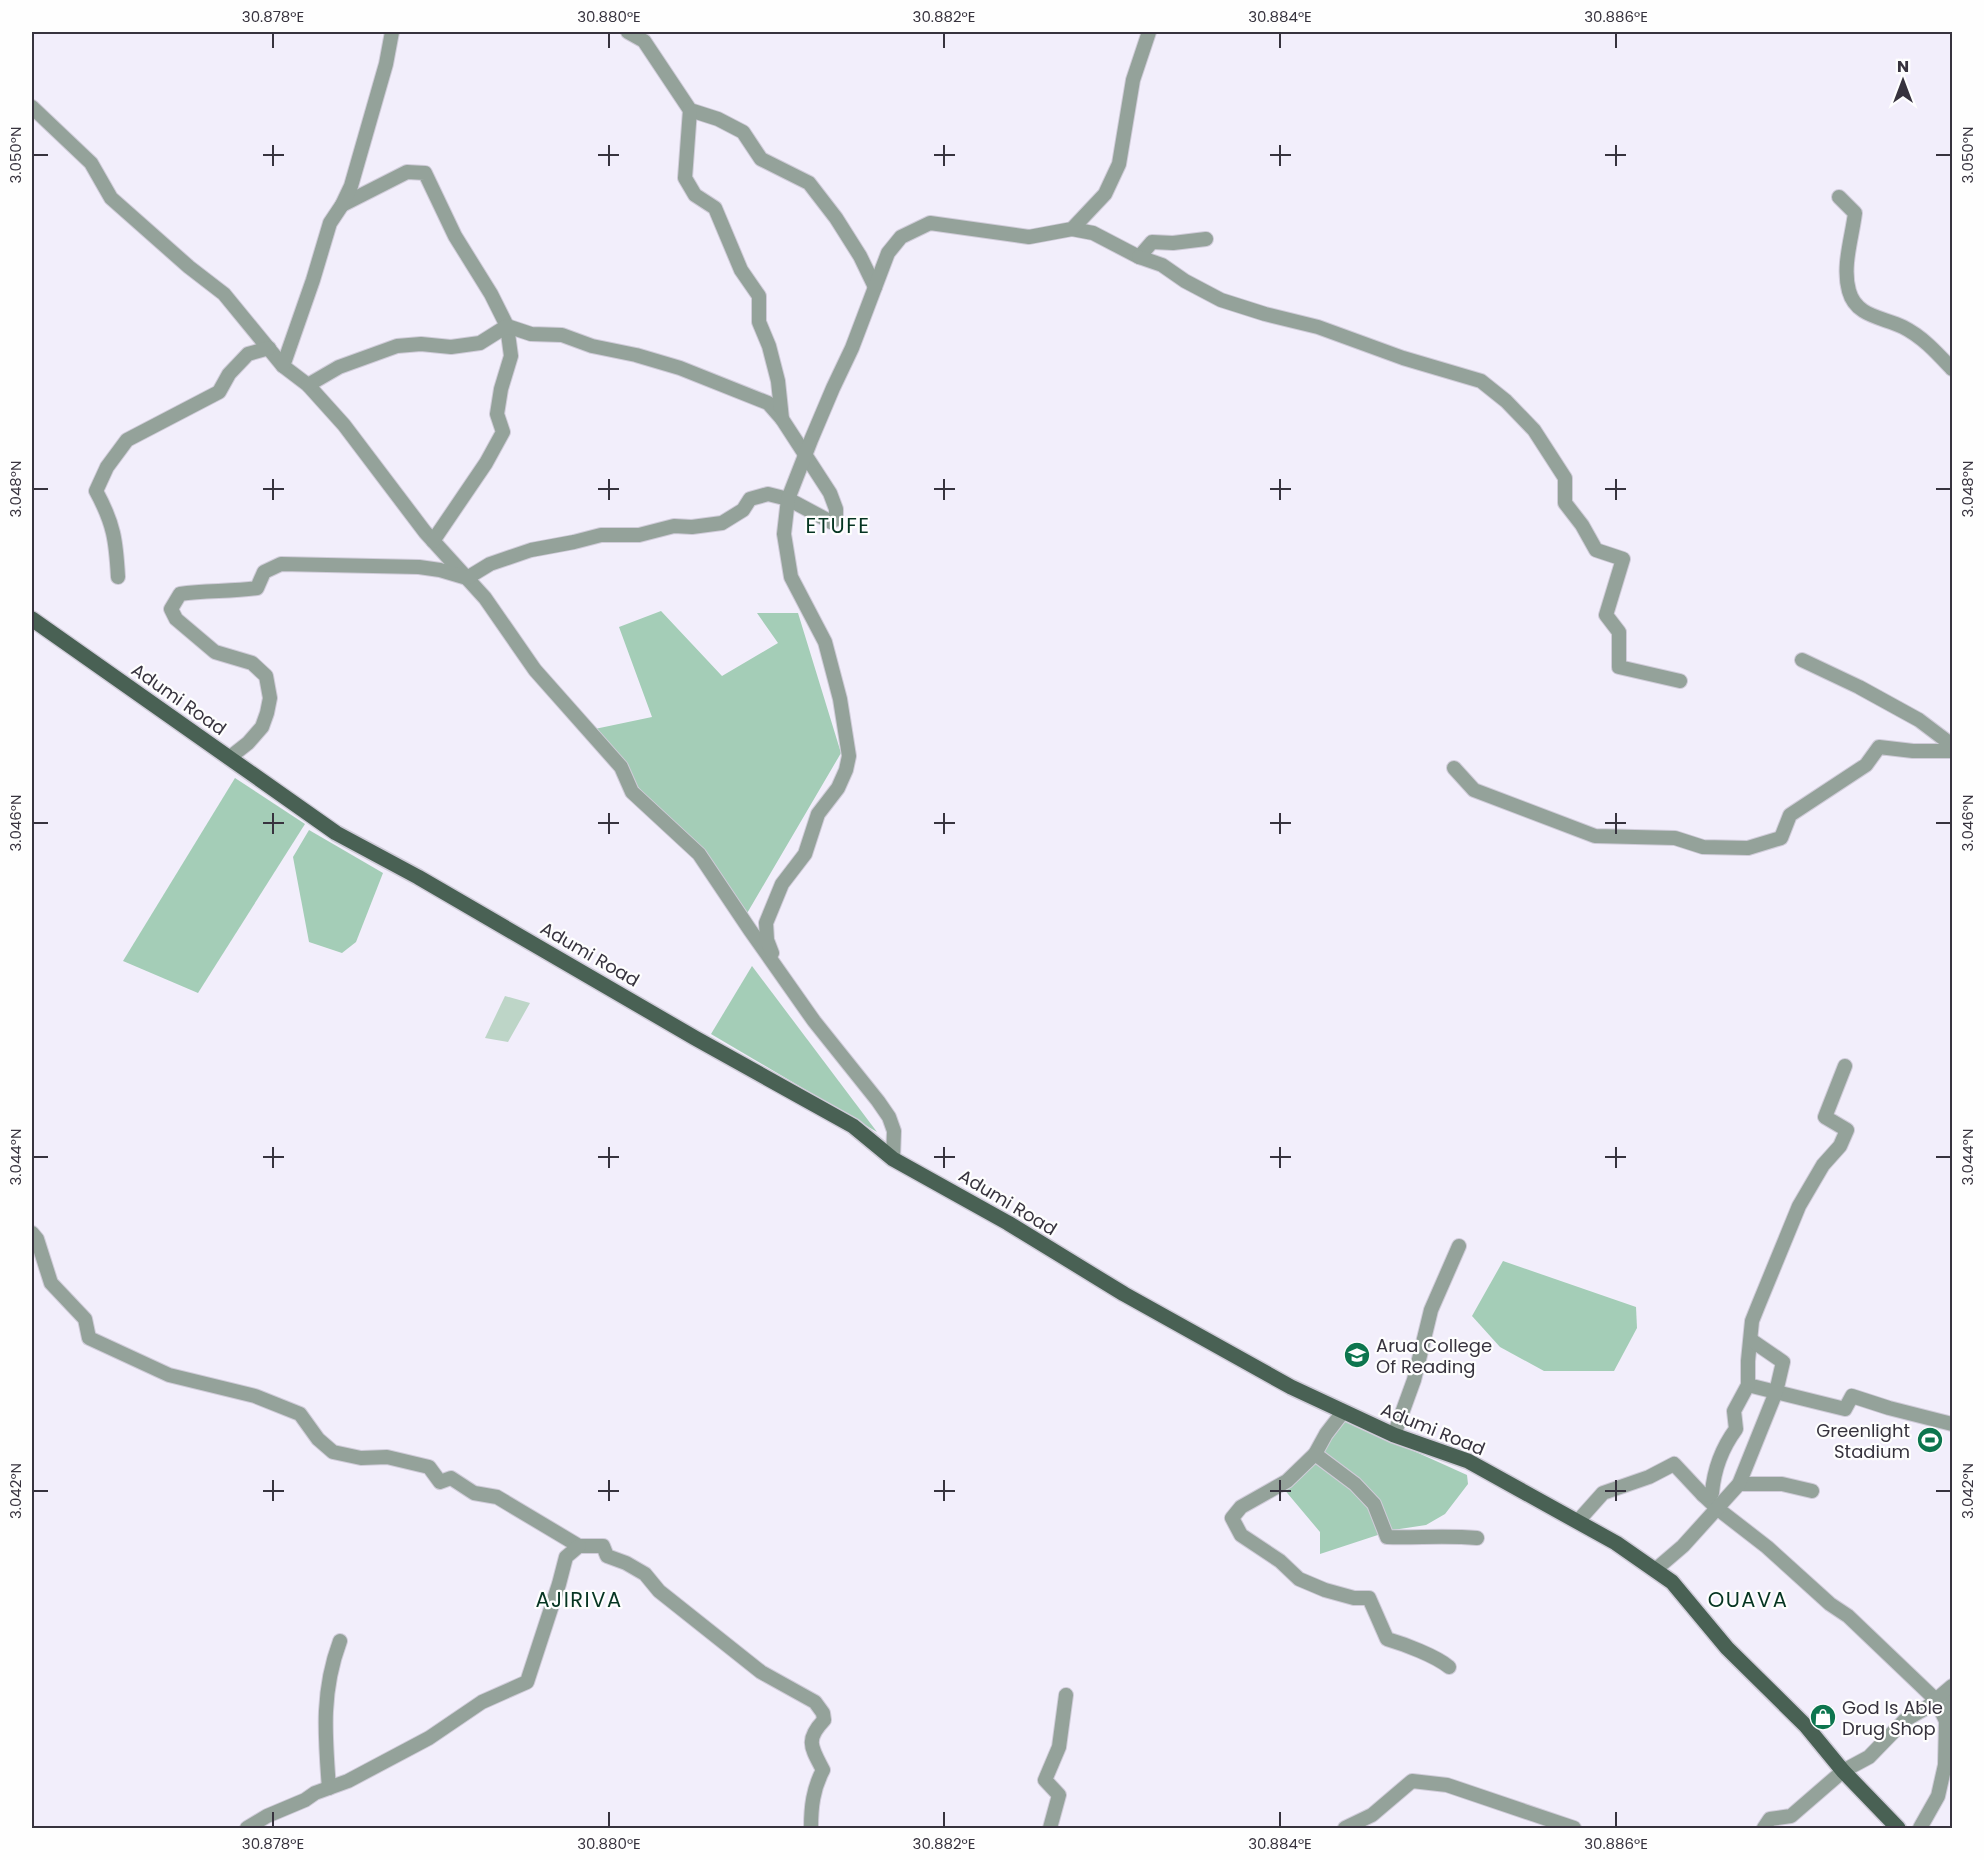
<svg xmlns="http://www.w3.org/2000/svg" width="1984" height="1860" font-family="Poppins,sans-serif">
	<rect width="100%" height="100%" fill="#f2eefb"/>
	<!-- green -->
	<polygon fill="#bdd5c7" points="505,996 530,1003 508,1042 485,1038"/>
	<!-- forest -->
	<g fill="#a4cdb7">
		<polygon points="661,611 722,676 778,643 757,613 798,613 841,753 746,915 590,730 652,717 619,627"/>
		<polygon points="235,778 305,824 198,993 123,961"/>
		<polygon points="309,830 383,873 356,942 342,953 309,942 293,857"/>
		<polygon points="752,966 877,1132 711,1034"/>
		<polygon points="1503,1261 1636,1307 1637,1328 1614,1371 1544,1371 1500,1347 1472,1316"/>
		<polygon points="1345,1420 1467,1475 1468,1484 1445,1514 1426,1525 1393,1530 1320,1554 1320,1532 1283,1488 1312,1464 1321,1436"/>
	</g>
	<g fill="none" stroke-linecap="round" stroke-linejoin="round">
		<!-- minor casing -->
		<g stroke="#d0ccd9" stroke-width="16">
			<g id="minor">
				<polyline points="628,32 644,41 690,110 718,119 743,132 761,159 809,183 836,218 860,256 875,287"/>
				<polyline points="32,107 91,163 111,198 189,267 224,294 283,366 308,385 344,425 425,532 485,598 535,670 621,767 632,792 699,854 750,930 814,1021 878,1101 889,1117 894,1131 893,1159"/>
				<path d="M1839 197 1855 213C1852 238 1842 266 1849 291 1856 317 1883 317 1903 327 1923 337 1938 354 1952 369"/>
				<polyline points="342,205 407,172 425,173 455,236 491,294 507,326 511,356 501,389 497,414 503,432 486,463 433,541"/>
				<polyline points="1072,229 1093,233 1139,257 1152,242 1173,243 1206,239"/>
				<polyline points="1139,257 1162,265 1185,281 1221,300 1265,314 1318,327 1403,358 1481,381 1506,401 1534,430 1565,478 1565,503 1582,525 1596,550 1623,559 1606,615 1619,632 1619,667 1680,681"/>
				<polyline points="283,366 313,280 330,223 342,205 351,186 386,64 392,32"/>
				<polyline points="308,385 339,367 397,346 421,344 451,347 480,343 507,326 531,334 562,335 592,346 636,355 680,368 768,403 782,419"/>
				<path d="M118 577C116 541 114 524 96 491L107 467 127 440 219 392 229 374 248 354 269 348"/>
				<polyline points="1802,660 1859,687 1919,720 1952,745"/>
				<path d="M229 758 248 743 262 727 267 713 270 698 266 676 252 663 215 652 176 619 171 609 180 594C206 590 231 592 257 588L264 572 281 564 419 567 440 570 467 578 490 564 531 550 574 542 601 535H639L674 526 692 527 722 523 743 510 750 499 768 494 788 499 831 522 836 519V509L830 493 782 419 778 381 769 346 759 322V296L741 270 715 208 695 195 685 178 690 110"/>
				<polyline points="1454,768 1474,790 1595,836 1675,838 1703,847 1748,848 1781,838 1790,815 1866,765 1879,747 1913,751 1952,751"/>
				<polyline points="772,953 767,940 766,923 782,884 805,854 818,814 838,788 846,770 849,756 840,699 825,642 791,577 784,534 788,499 811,440 833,388 852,348 888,253 901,237 930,223 1029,237 1072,229 1105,194 1119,164 1133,80 1149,32"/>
				<path d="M32 1233 37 1239 51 1283 85 1319 89 1338 169 1375 255 1396 300 1414 318 1439 333 1452 361 1458 387 1457 429 1467 440 1482 451 1478 474 1493 497 1497 579 1546H603L607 1556 626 1563 645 1574 659 1591 761 1672 815 1702 823 1713 824 1720C805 1740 811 1747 823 1770 813 1789 811 1807 811 1828"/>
				<polyline points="1748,1385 1845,1409 1852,1396 1889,1408 1952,1424"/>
				<path d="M1343 1412 1326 1434 1315 1454 1287 1481 1241 1507 1232 1518 1241 1535 1280 1561 1299 1579 1325 1590 1354 1598H1369L1387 1639C1404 1644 1436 1656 1449 1667"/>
				<polyline points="1394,1435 1414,1380 1431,1310 1459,1246"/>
				<path d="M1315 1454 1355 1484 1374 1504 1387 1537C1417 1538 1446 1535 1477 1538"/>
				<polyline points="1739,1484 1782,1484 1812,1491"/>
				<polyline points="1703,1495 1718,1509 1767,1547 1830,1604 1848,1616 1936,1700 1946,1721"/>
				<path d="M1578 1521 1603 1493 1649 1477 1674 1464 1703 1495 1712 1493C1714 1469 1722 1448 1736 1429L1734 1411 1748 1385V1361L1752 1321 1758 1306 1799 1206 1823 1165 1840 1146 1847 1130 1825 1117 1845 1066"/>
				<polyline points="1655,1570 1683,1546 1739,1484 1776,1392 1783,1362 1751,1340"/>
				<path d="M329 1788C325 1735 321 1692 340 1641"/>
				<polyline points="247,1828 267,1816 305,1800 315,1793 348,1781 429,1738 482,1702 527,1682 559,1584 566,1557 579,1546"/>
				<polyline points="1050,1828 1059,1795 1045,1780 1059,1747 1066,1695"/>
				<polyline points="1345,1828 1372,1815 1412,1781 1447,1785 1574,1828"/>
				<polyline points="1764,1828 1770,1819 1791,1816 1843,1771 1869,1757 1905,1720 1926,1708 1952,1686"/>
				<polyline points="1920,1828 1938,1796 1945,1765 1946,1721 1952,1702"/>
			</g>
		</g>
		<!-- major casing -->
		<g stroke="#d0ccd9" stroke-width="18">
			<polyline id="major" points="32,619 336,833 418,877 695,1038 853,1126 893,1159 1008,1223 1124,1294 1291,1387 1394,1435 1468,1461 1616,1543 1672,1582 1727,1648 1806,1726 1843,1771 1898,1828"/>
		</g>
		<!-- minor -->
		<use href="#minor" stroke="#94a29a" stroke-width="14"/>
		<!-- major -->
		<use href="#major" stroke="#496154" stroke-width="15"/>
	</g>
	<!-- ticks -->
	<path fill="none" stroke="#37333e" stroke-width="2" d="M273 33V48M609 33V48M944 33V48M1280 33V48M1616 33V48M273 145V166M609 145V166M944 145V166M1280 145V166M1616 145V166M33 155H48M263 155H284M598 155H619M934 155H955M1270 155H1291M1605 155H1626M1936 155H1951M273 479V500M609 479V500M944 479V500M1280 479V500M1616 479V500M33 489H48M263 489H284M598 489H619M934 489H955M1270 489H1291M1605 489H1626M1936 489H1951M273 813V834M609 813V834M944 813V834M1280 813V834M1616 813V834M33 823H48M263 823H284M598 823H619M934 823H955M1270 823H1291M1605 823H1626M1936 823H1951M273 1147V1168M609 1147V1168M944 1147V1168M1280 1147V1168M1616 1147V1168M33 1157H48M263 1157H284M598 1157H619M934 1157H955M1270 1157H1291M1605 1157H1626M1936 1157H1951M273 1480V1501M609 1480V1501M944 1480V1501M1280 1480V1501M1616 1480V1501M33 1491H48M263 1491H284M598 1491H619M934 1491H955M1270 1491H1291M1605 1491H1626M1936 1491H1951M273 1812V1827M609 1812V1827M944 1812V1827M1280 1812V1827M1616 1812V1827"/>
	<!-- icons -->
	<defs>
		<g id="school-disc" transform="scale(1.35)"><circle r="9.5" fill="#0d754e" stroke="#fefefe"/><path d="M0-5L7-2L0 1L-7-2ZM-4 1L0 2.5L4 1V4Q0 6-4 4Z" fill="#fff"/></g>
		<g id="stadium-disc" transform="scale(1.35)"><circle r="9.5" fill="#0d754e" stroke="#fefefe"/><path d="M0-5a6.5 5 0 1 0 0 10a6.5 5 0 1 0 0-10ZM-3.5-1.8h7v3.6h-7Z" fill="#fff"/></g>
		<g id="shop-disc" transform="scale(1.35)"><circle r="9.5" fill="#0d754e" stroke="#fefefe"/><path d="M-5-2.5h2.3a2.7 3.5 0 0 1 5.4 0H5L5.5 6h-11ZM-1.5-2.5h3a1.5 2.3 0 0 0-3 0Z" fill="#fff"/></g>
	</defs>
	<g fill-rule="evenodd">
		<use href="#school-disc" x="1357" y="1355"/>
		<use href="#stadium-disc" x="1930" y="1440"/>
		<use href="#shop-disc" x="1823" y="1717"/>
	</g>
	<g text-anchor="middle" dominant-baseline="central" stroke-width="4.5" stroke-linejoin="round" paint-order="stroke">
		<!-- street labels -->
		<g font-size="18" fill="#37333e" stroke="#fefefe">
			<text transform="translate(179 699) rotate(35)">Adumi Road</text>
			<text transform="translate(590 954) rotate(30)">Adumi Road</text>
			<text transform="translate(1008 1202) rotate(31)">Adumi Road</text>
			<text transform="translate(1433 1429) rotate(22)">Adumi Road</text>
		</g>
		<!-- poi labels -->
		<g font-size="18" fill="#37333e" stroke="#fefefe" text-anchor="start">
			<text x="1376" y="1345">Arua College<tspan x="1376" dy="21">Of Reading</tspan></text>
			<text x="1910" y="1430" text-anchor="end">Greenlight<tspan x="1910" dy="21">Stadium</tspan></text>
			<text x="1842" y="1707">God Is Able<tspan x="1842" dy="21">Drug Shop</tspan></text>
		</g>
		<!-- quarter labels -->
		<g font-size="21" letter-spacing="1.5" fill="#063522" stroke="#fefefe">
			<text x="838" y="525">ETUFE</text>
			<text x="579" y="1599">AJIRIVA</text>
			<text x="1748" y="1599">OUAVA</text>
		</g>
	</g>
	<!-- border -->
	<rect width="1984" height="1860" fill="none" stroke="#fefefe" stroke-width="66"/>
	<!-- north arrow -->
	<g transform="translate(1903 81)" stroke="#fefefe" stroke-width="4.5" paint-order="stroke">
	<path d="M0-4.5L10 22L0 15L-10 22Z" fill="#37333e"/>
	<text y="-9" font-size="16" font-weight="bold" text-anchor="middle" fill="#37333e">N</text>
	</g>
	<rect x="33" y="33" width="1918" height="1794" fill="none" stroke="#37333e" stroke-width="2"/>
	<g font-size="15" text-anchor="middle" fill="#37333e">
		<text x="273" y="22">30.878°E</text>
		<text x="609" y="22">30.880°E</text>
		<text x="944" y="22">30.882°E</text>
		<text x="1280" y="22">30.884°E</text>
		<text x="1616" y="22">30.886°E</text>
		<text transform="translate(16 155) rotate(-90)" y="5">3.050°N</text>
		<text transform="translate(1968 155) rotate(-90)" y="5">3.050°N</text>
		<text transform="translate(16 489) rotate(-90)" y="5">3.048°N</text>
		<text transform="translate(1968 489) rotate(-90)" y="5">3.048°N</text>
		<text transform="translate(16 823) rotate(-90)" y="5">3.046°N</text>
		<text transform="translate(1968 823) rotate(-90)" y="5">3.046°N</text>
		<text transform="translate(16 1157) rotate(-90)" y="5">3.044°N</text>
		<text transform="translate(1968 1157) rotate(-90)" y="5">3.044°N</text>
		<text transform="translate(16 1491) rotate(-90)" y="5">3.042°N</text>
		<text transform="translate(1968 1491) rotate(-90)" y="5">3.042°N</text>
		<text x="273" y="1849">30.878°E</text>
		<text x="609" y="1849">30.880°E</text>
		<text x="944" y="1849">30.882°E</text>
		<text x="1280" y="1849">30.884°E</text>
		<text x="1616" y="1849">30.886°E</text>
	</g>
</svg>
